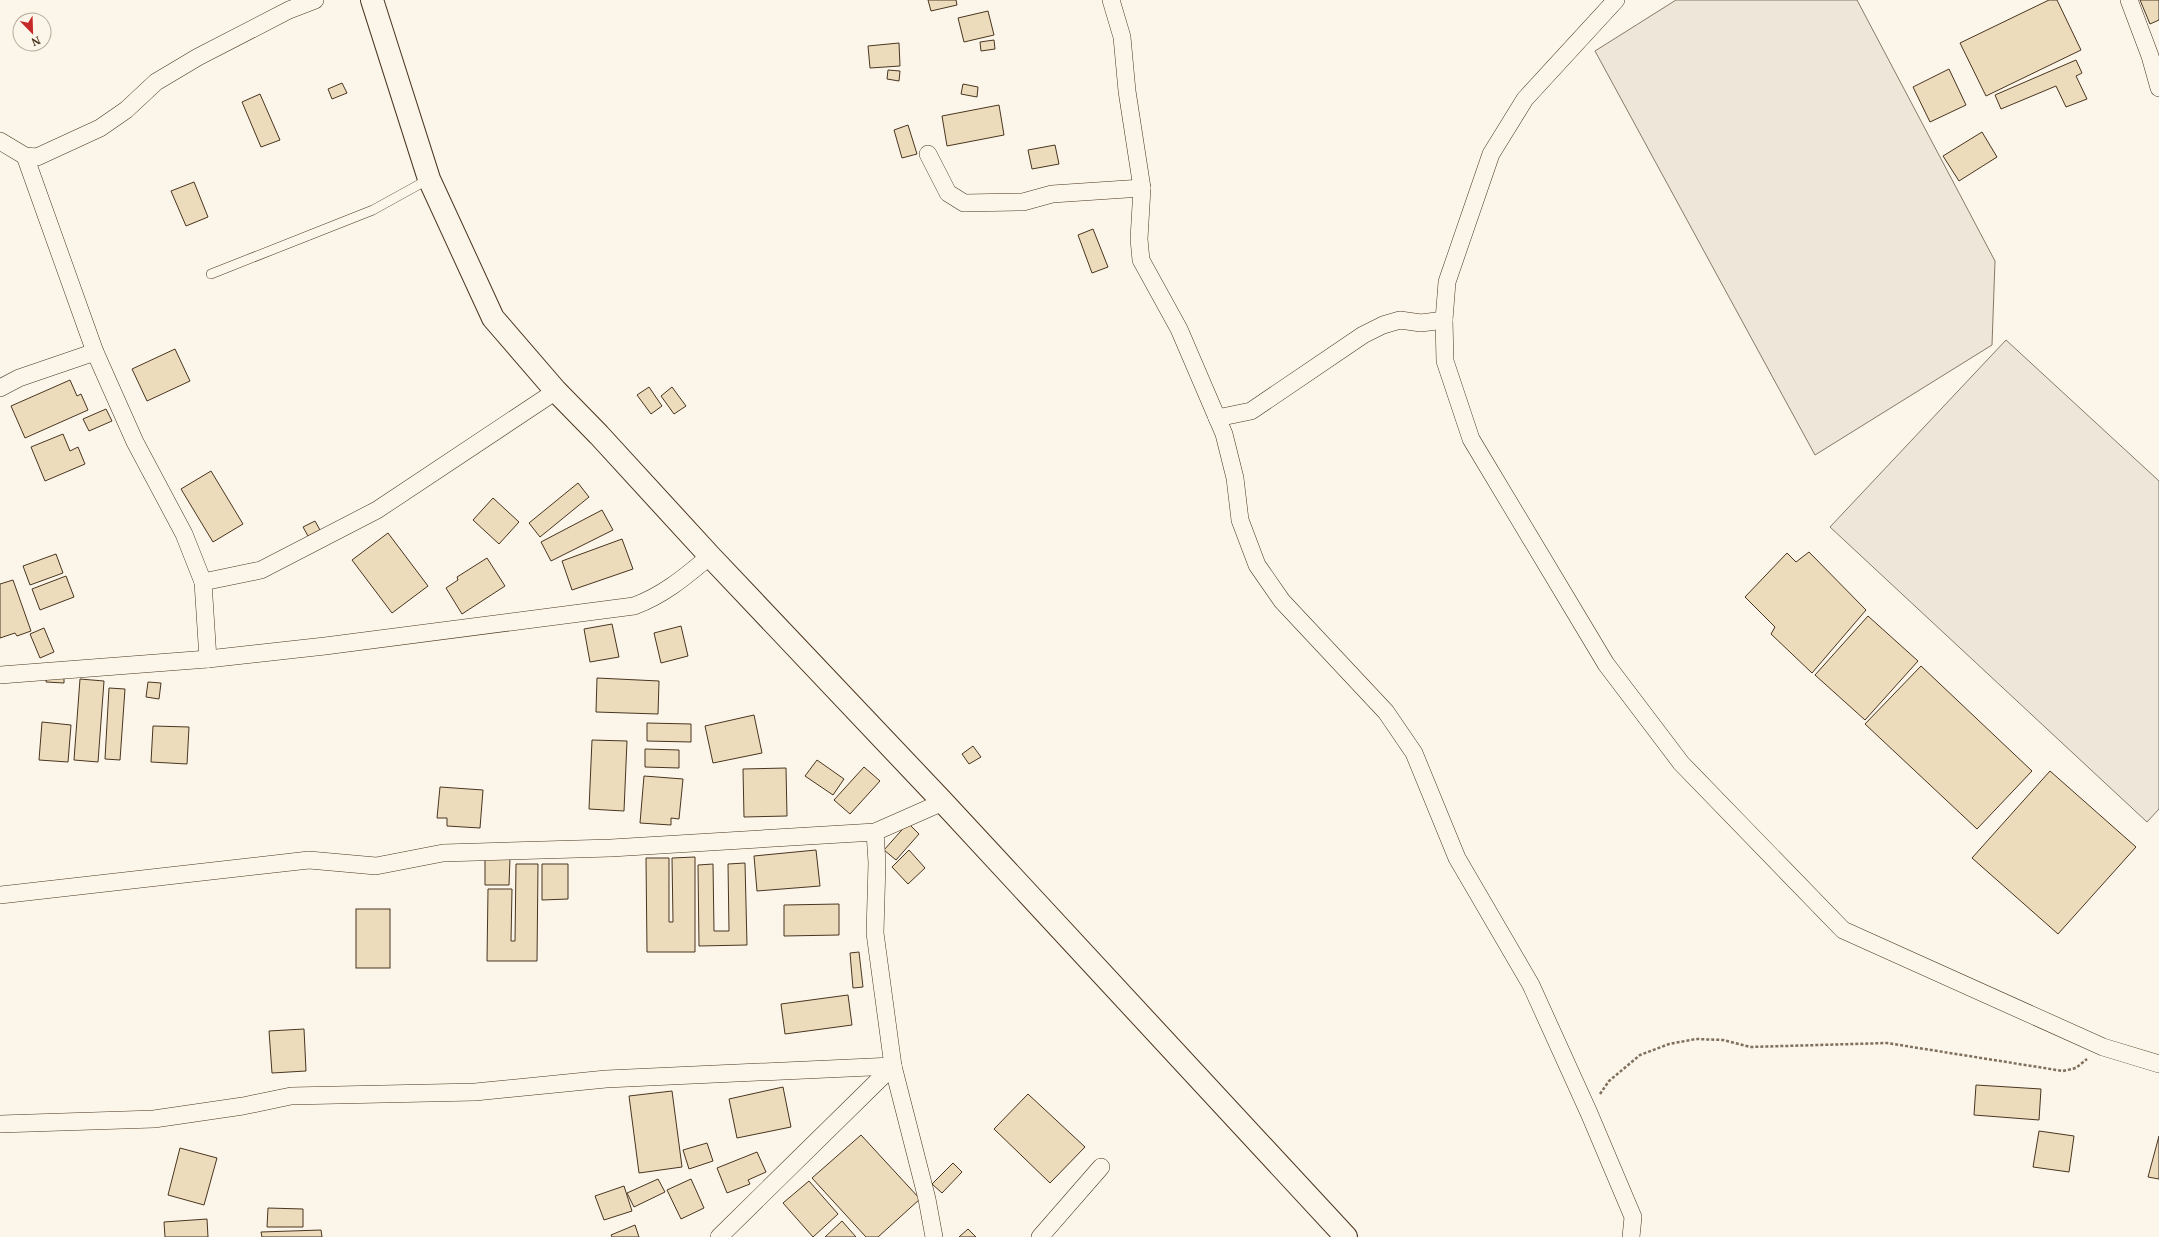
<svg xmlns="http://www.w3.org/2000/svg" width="2159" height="1237" font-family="'PT Serif',serif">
	<rect width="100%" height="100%" fill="#fbf6e9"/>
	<!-- green -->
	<g fill="#ede6d9" stroke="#887966">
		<polygon points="1676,0 1857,0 1995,261 1992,345 1815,455 1595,51"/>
		<polygon points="2006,340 2159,481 2159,809 2147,822 1830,527"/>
	</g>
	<!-- building -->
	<g fill="#ecdcbc" stroke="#4a3520">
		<polygon points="928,0 956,0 957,5 931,11"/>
		<polygon points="2049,0 2057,0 2081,50 1986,96 1960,43"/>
		<polygon points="2140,0 2159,0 2159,20 2150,24"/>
		<polygon points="988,11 994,35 964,42 958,18"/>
		<polygon points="994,40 995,49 981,51 980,42"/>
		<polygon points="899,43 900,66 870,68 868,46"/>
		<polygon points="2076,60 2082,73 2076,76 2087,99 2066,107 2056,86 2001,109 1995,95"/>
		<polygon points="1949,69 1966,105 1930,122 1913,87"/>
		<polygon points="888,70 900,71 899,81 887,79"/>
		<polygon points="342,83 347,93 332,99 328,89"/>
		<polygon points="963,84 978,87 977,97 961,94"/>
		<polygon points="260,94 280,140 261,147 242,102"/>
		<polygon points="999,105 1004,135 947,146 942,116"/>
		<polygon points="908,125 917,154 902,158 894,130"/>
		<polygon points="1982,132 1997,157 1959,181 1943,156"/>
		<polygon points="1055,145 1059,164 1032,169 1028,150"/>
		<polygon points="194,182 208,217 186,226 171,191"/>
		<polygon points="1093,229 1108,267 1092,273 1078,235"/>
		<polygon points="175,349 190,381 147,401 132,369"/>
		<polygon points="70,380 77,396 81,394 88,410 25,438 11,406"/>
		<polygon points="649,387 662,406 651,414 637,395"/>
		<polygon points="672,387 686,406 674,414 661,396"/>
		<polygon points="106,409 112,421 89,431 83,419"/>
		<polygon points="63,434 70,451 78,447 85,464 45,481 31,447"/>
		<polygon points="211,471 243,524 213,542 181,489"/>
		<polygon points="578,483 589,497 540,537 529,523"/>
		<polygon points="493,498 519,522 499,544 473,520"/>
		<polygon points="602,510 613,530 551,561 541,542"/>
		<polygon points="315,521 320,530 308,536 303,527"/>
		<polygon points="388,533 428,586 392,613 352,560"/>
		<polygon points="622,539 633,569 572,590 562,561"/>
		<polygon points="1809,552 1866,610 1812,673 1771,634 1775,627 1745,597 1787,553 1796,562"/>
		<polygon points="56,554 63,573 30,585 23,566"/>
		<polygon points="487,558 505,586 462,614 446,588 458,580 457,577"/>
		<polygon points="66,576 74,597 40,610 32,589"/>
		<polygon points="13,580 31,631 17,636 15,633 0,638 0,584"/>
		<polygon points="1868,616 1918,661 1865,720 1815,675"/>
		<polygon points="612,624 619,657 590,662 584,629"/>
		<polygon points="681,626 688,656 661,663 654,633"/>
		<polygon points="44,628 54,652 40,658 30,634"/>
		<polygon points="1921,666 2032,771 1977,829 1865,724"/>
		<polygon points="47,673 64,674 64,683 46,682"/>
		<polygon points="597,678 659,681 658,714 596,712"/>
		<polygon points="80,679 104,681 98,762 74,760"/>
		<polygon points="148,682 161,683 159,699 146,697"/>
		<polygon points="109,688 125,689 120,760 105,759"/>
		<polygon points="754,715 762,753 713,763 705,726"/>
		<polygon points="42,722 71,725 68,762 39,760"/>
		<polygon points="647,723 691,724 691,742 647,741"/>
		<polygon points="153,726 189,727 187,764 151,762"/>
		<polygon points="592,740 627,741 624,811 589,809"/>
		<polygon points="973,746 981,757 969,764 962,754"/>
		<polygon points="645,749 679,750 679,768 645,767"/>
		<polygon points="817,760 844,779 833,795 805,776"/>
		<polygon points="864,767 880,781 850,814 834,800"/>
		<polygon points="786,768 787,816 744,817 743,769"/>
		<polygon points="2050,771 2136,847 2058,934 1972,858"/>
		<polygon points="644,776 683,779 679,819 671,818 671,825 640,823"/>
		<polygon points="440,787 483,790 480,828 447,826 447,818 437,818"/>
		<polygon points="908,823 919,834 896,860 884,850"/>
		<polygon points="816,850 820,886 757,891 754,856"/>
		<polygon points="909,850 925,868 908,884 892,867"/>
		<polygon points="695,857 695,952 647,952 646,858 669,858 669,922 673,922 672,858"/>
		<polygon points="485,858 510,858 509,885 485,885"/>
		<polygon points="745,863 747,945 699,946 698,865 713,864 714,931 729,931 728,864"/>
		<polygon points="516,864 538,864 537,961 487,961 488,889 512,889 511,941 515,941"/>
		<polygon points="542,864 568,864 568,899 542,900"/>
		<polygon points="839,904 839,935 784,936 784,905"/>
		<rect x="356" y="909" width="34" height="59"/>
		<polygon points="859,952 863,987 853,988 850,953"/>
		<polygon points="848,995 852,1025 785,1034 781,1004"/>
		<polygon points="304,1029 306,1071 272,1073 269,1031"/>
		<polygon points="1976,1085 2041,1089 2039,1120 1974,1115"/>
		<polygon points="783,1087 791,1127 737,1138 729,1099"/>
		<polygon points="672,1091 682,1167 639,1173 629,1096"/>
		<polygon points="1028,1094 1085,1147 1050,1183 994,1129"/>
		<polygon points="2039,1131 2074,1136 2069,1172 2033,1167"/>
		<polygon points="861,1135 920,1199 878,1237 866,1237 812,1178"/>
		<polygon points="2159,1136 2159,1179 2148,1177"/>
		<polygon points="707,1143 713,1161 689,1169 683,1150"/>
		<polygon points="180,1148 217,1158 204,1205 168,1195"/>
		<polygon points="757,1152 766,1172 748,1180 750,1184 727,1193 717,1168"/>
		<polygon points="953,1163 962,1172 942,1193 932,1184"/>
		<polygon points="658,1179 665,1192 634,1207 627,1193"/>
		<polygon points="691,1179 704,1208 681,1219 667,1190"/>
		<polygon points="809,1181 838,1214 813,1237 783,1203"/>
		<polygon points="624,1186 632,1211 604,1220 595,1196"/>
		<polygon points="268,1208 303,1209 303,1227 267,1227"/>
		<polygon points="207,1219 208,1237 165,1237 164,1222"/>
		<polygon points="842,1221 856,1237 825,1237"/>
		<polygon points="635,1225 639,1237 612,1237 611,1235"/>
		<polygon points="968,1229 976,1237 959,1237"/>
		<polygon points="321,1230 322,1237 262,1237 261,1232"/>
	</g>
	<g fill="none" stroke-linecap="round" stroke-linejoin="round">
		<!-- lane casing -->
		<g stroke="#4a3520" stroke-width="10">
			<polyline id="lane" points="211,274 373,210 429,179"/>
		</g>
		<!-- street casing -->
		<g stroke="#4a3520" stroke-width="18">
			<g id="street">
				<polyline points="1111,0 1122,37 1127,91 1142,188 1139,239 1141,260 1179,329 1224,434 1235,478 1240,520 1257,565 1282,601 1386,712 1414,753 1457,858 1531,985 1589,1113 1633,1217 1631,1237"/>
				<polyline points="1616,0 1525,99 1491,154 1447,282 1444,320 1445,361 1471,439 1606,664 1681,763 1843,930 2103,1047 2159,1064"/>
				<polyline points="2129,0 2150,56 2159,88"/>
				<polyline points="0,141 25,156 37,157 100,128 126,110 156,82 198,57 289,10 315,0"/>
				<polyline points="928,154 948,193 964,203 1023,202 1052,194 1142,188"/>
				<polyline points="25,156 95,352 135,442 184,534 203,582 208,659"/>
				<polyline points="0,388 19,378 95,352"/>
				<polyline points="1217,418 1251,411 1363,335 1383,325 1400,320 1421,323 1444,320"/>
				<polyline points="203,582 261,570 377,510 556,391"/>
				<path d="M0 675 208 659 325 646 634 606C664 595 686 576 710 556"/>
				<polyline points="875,832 877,863 875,933 893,1066 927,1199 934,1237"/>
				<polyline points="0,895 309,860 376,866 443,853 611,848 875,832 943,802"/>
				<polyline points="0,1124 154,1119 243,1106 291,1096 475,1092 606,1079 893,1066"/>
				<polyline points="719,1237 893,1066"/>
				<polyline points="1040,1237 1101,1167"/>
			</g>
		</g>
		<!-- secondary casing -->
		<g stroke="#4a3520" stroke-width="24">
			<polyline id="secondary" points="372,0 429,179 493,318 556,391 599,435 710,556 943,802 1346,1237"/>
		</g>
		<!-- path -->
		<polyline stroke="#7f6f5c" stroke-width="2.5" stroke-dasharray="3 2" stroke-linecap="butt" points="1600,1094 1609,1081 1640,1055 1669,1044 1696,1039 1723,1040 1750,1047 1887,1043 2063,1071 2076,1068 2087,1059"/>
		<!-- lane -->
		<use href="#lane" stroke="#fbf6e9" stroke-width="9"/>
		<!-- street -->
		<use href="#street" stroke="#fbf6e9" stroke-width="17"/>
		<!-- secondary -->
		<use href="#secondary" stroke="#fbf6e9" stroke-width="22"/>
	</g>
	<!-- north arrow -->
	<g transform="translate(32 32) rotate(157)"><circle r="19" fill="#fbf6e9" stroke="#b4a999"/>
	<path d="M0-3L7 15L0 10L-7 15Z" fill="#c62828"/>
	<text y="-6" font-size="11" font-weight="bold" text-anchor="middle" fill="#4a3520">N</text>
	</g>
</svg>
